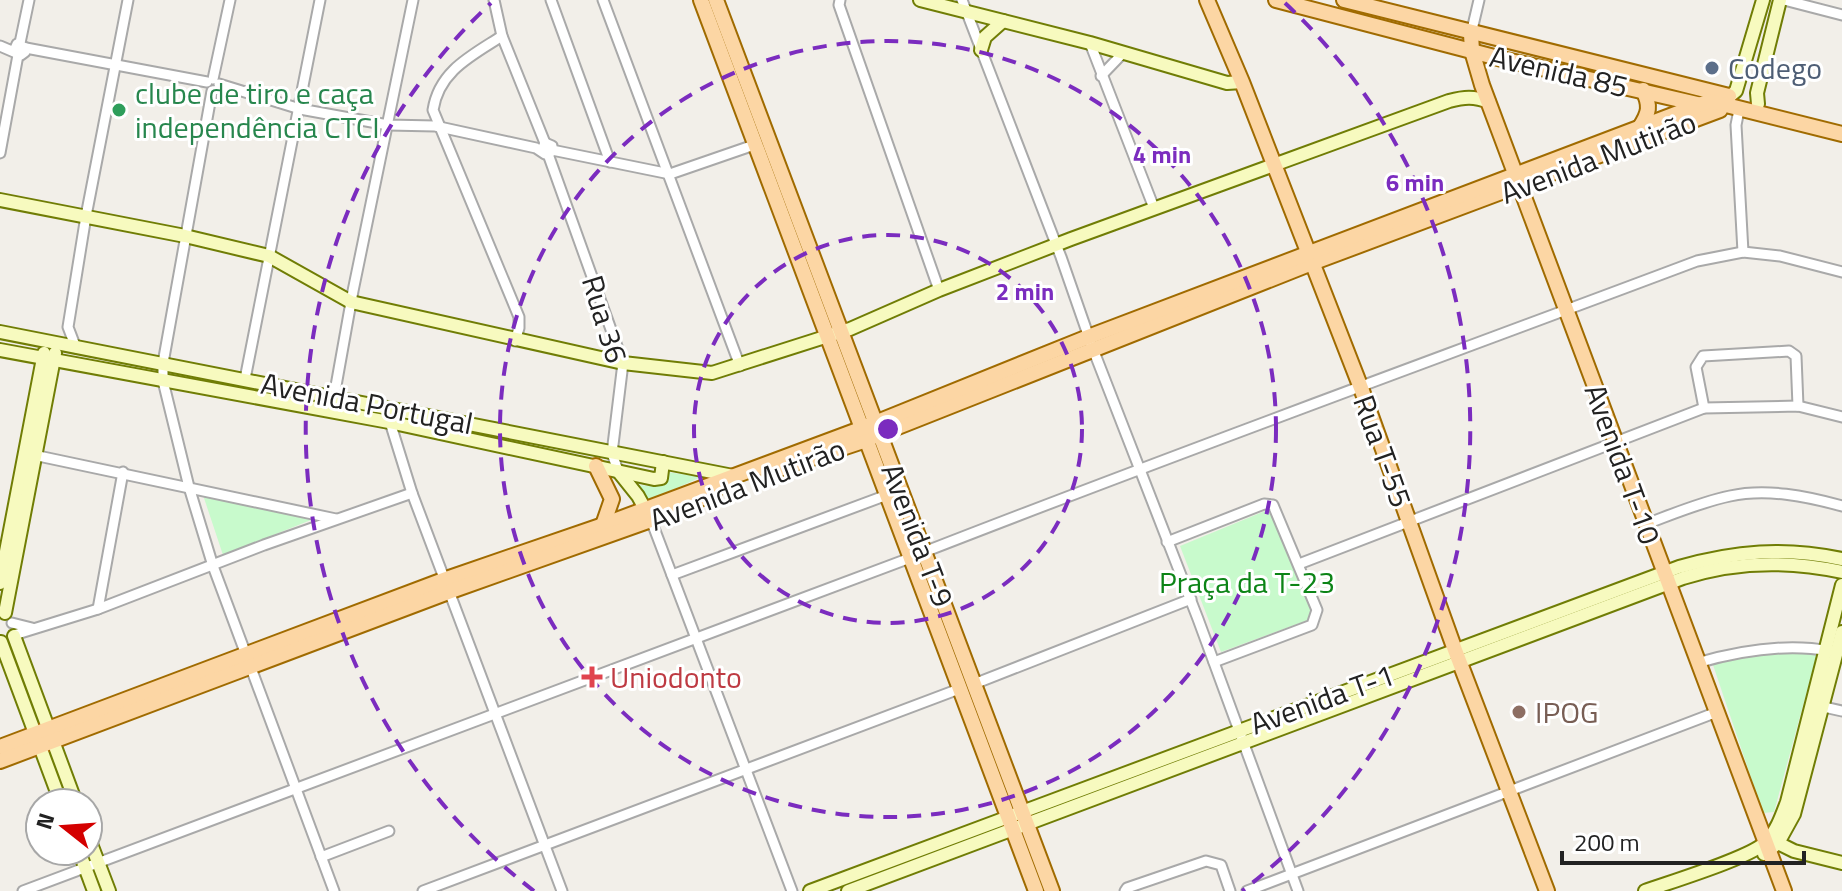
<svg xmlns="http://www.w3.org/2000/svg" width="1842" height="891" font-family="'Titillium Web',sans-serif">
	<rect width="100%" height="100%" fill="#f2efe9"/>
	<!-- park -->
	<g fill="#c8facc">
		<path d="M667 472 701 477 644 503 630 482C646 487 661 491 667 472Z"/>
		<polygon points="203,495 321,516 223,555"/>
		<polygon points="1265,511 1272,512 1311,611 1308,620 1221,652 1180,546"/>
		<polygon points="1763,651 1817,654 1774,812 1763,813 1711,659"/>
	</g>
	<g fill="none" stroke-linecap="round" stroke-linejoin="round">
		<!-- street casing -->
		<g stroke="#a9a9a9" stroke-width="13">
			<g id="street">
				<polyline points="494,0 502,36 545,143"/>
				<polyline points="551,0 610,162"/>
				<polyline points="603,0 740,366"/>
				<polyline points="840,0 839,5 939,290"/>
				<polyline points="962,0 1061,257 1093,349 1198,619 1298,891"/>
				<polyline points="1784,0 1842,15"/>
				<polyline points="1471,34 1479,0"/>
				<path d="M502 36C471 56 439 71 433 110L519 317V328L515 341"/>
				<polyline points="20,43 29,0"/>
				<polyline points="1090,43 1154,208"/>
				<polyline points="0,46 21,55 25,52 26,48 17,44 14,51"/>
				<polyline points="26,48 207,82"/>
				<polyline points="1101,76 1123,53"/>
				<polyline points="213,79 230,0"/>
				<polyline points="219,84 300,109 388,125 435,126 536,148 545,154 551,152 552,146 545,143 542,150"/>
				<polyline points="212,91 163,363 163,381 189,487 213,566 334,891"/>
				<polyline points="1738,115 1736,125 1743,252"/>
				<polyline points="552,150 670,174 754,145"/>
				<polyline points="0,153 18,55"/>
				<polyline points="548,154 623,363 612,453 618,471"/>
				<polyline points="76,348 68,327 86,216 128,0"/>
				<polyline points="245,379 320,0"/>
				<polyline points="334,397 353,291 413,0"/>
				<polyline points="385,406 412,493 562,891"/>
				<polyline points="1704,408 1696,367 1703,356 1789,351 1796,356 1798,406"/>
				<polyline points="29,454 336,519"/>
				<polyline points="651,520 792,891"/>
				<path d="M1646 524C1673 514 1701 502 1730 496 1766 488 1806 496 1842 506"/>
				<polyline points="1167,542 1264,504 1273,505 1317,610 1312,625 1214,662"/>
				<path d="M924 552C1180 452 1439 358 1697 261L1743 252 1780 256 1842 272"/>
				<polyline points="1299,564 1704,408 1798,406 1842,417"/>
				<polyline points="672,575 887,495"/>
				<polyline points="98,609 123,472"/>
				<polyline points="12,623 32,628"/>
				<polyline points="14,635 98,609 264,545 412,493"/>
				<path d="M1697 663C1739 651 1787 643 1829 651"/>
				<polyline points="974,684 1191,599"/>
				<polyline points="1824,707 1842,711"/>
				<polyline points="321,857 389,831"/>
				<polyline points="23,891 910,558"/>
				<polyline points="423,891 959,689"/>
				<polyline points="1125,891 1127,888 1206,861 1221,865 1230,891"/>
				<polyline points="1247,891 1717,712"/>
			</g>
		</g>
		<!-- secondary casing -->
		<g stroke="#707d05" stroke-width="16">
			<g id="secondary">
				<polyline points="920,0 1090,43 1227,83 1242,82"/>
				<polyline points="981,50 985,37 1003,21"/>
				<polyline points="1730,96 1736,91 1763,0"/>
				<polyline points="1758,104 1757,93 1780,0"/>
				<path d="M0 200 185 236 269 256 351 302 623 363 712 373 850 329 939 290 1071 239 1449 101C1464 97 1474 96 1489 102"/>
				<polyline points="0,332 733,476"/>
				<polyline points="0,350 389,422 654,479 661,478 663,462"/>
				<polyline points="618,471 638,496 650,518"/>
				<polyline points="0,583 44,353"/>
				<polyline points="5,613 55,353"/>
				<polyline points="14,636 76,803"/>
				<polyline points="1,642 61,803"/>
				<polyline points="88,836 109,891"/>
				<polyline points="1778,843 1794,851 1842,863"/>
				<polyline points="79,851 94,891"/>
				<polyline points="1764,854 1778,843 1794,814 1842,632"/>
				<path d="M810 891 1679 567C1736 551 1783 547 1842 559"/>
				<path d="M848 891 1683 578C1736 561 1787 560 1842 572"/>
				<path d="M1645 891C1670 882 1753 857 1767 841 1777 830 1782 815 1787 802L1842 585"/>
			</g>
		</g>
		<!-- primary casing -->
		<g stroke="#a06b00" stroke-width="18">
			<g id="primary">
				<polyline points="701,0 1036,891"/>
				<polyline points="716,0 1052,891"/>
				<polyline points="1207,0 1242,82 1361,388 1455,650 1547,891"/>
				<polyline points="1276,0 1502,59 1702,105"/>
				<polyline points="1344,0 1729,96"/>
				<polyline points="1471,34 1472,51 1482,85 1784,891"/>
				<path d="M1640 127C1649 113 1651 106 1643 90"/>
				<polyline points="596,466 612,499 603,525"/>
				<polyline points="767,473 860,442 1312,263 1720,110"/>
				<polyline points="0,747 446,579 603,525 855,431 1088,337 1699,105 1710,101 1842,134"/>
				<polyline points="0,761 451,591 651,520 714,493"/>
			</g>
		</g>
		<!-- street -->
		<use href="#street" stroke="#fff" stroke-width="9"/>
		<!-- secondary -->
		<use href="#secondary" stroke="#f7fabf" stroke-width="12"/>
		<!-- primary -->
		<use href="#primary" stroke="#fcd6a4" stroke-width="14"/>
	</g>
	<!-- distance rings -->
	<g fill="none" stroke="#7b2cbf" stroke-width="4" stroke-dasharray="14 10">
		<circle cx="888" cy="429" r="194"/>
		<circle cx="888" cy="429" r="388"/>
		<path d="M534 891A582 582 0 0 1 491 3M1285 3A582 582 0 0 1 1242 891"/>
	</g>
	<!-- markers -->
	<circle fill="#5c6f8a" stroke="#fff" stroke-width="3" cx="1712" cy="68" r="8"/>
	<circle fill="#2e9e5b" stroke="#fff" stroke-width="3" cx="119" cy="110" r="8"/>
	<path fill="#e0444e" stroke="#fff" stroke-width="3" d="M588 665h8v8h8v8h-8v8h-8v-8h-8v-8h8z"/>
	<circle fill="#8d6e63" stroke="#fff" stroke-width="3" cx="1519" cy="712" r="8"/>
	<g text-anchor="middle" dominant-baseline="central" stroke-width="6" stroke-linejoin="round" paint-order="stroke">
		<!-- service labels -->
		<g font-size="30" fill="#4e5e75" stroke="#fff" text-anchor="start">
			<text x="1728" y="68">Codego</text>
		</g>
		<!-- street labels -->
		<g font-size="30" fill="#222" stroke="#fff">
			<text transform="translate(1559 71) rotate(13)">Avenida 85</text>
			<text transform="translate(1598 157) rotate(-21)">Avenida Mutirão</text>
			<text transform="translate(605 319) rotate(73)">Rua 36</text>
			<text transform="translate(367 403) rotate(11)">Avenida Portugal</text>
			<text transform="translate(1383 451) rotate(70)">Rua T-55</text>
			<text transform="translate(1623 464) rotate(70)">Avenida T-10</text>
			<text transform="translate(747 484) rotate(-21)">Avenida Mutirão</text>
			<text transform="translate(918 535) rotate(69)">Avenida T-9</text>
			<text transform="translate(1322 699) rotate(-20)">Avenida T-1</text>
		</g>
		<!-- leisure labels -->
		<g font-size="30" fill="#27864d" stroke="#fff" text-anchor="start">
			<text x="135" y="93">clube de tiro e caça<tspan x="135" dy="34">independência CTCI</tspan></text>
		</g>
		<!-- park labels -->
		<g font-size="30" fill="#0c8416" stroke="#fff">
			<text x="1247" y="582">Praça da T-23</text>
		</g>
		<!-- health labels -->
		<g font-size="30" fill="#be3a42" stroke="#fff" text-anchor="start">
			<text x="610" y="677">Uniodonto</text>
		</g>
		<!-- education labels -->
		<g font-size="30" fill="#785e54" stroke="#fff" text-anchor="start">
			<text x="1535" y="712">IPOG</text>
		</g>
	</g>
	<circle cx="888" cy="429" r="12" fill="#7b2cbf" stroke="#fff" stroke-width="4"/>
	<g font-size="24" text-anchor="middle" font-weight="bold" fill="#7b2cbf" stroke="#fff" stroke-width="6" stroke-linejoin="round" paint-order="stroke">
		<text x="1162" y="163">4 min</text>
		<text x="1415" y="191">6 min</text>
		<text x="1025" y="300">2 min</text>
	</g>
	<!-- north arrow -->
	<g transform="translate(64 827) rotate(287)"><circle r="38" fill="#ffffff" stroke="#a7a7a7" stroke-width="2"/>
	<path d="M0-6L14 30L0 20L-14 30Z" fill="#d40000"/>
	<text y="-12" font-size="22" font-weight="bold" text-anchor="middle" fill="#222222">N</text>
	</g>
	<!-- scale -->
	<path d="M1562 851v12h242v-12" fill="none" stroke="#222222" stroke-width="4"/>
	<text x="1574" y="851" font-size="24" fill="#222222" stroke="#ffffff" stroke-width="6" paint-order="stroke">200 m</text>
</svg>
